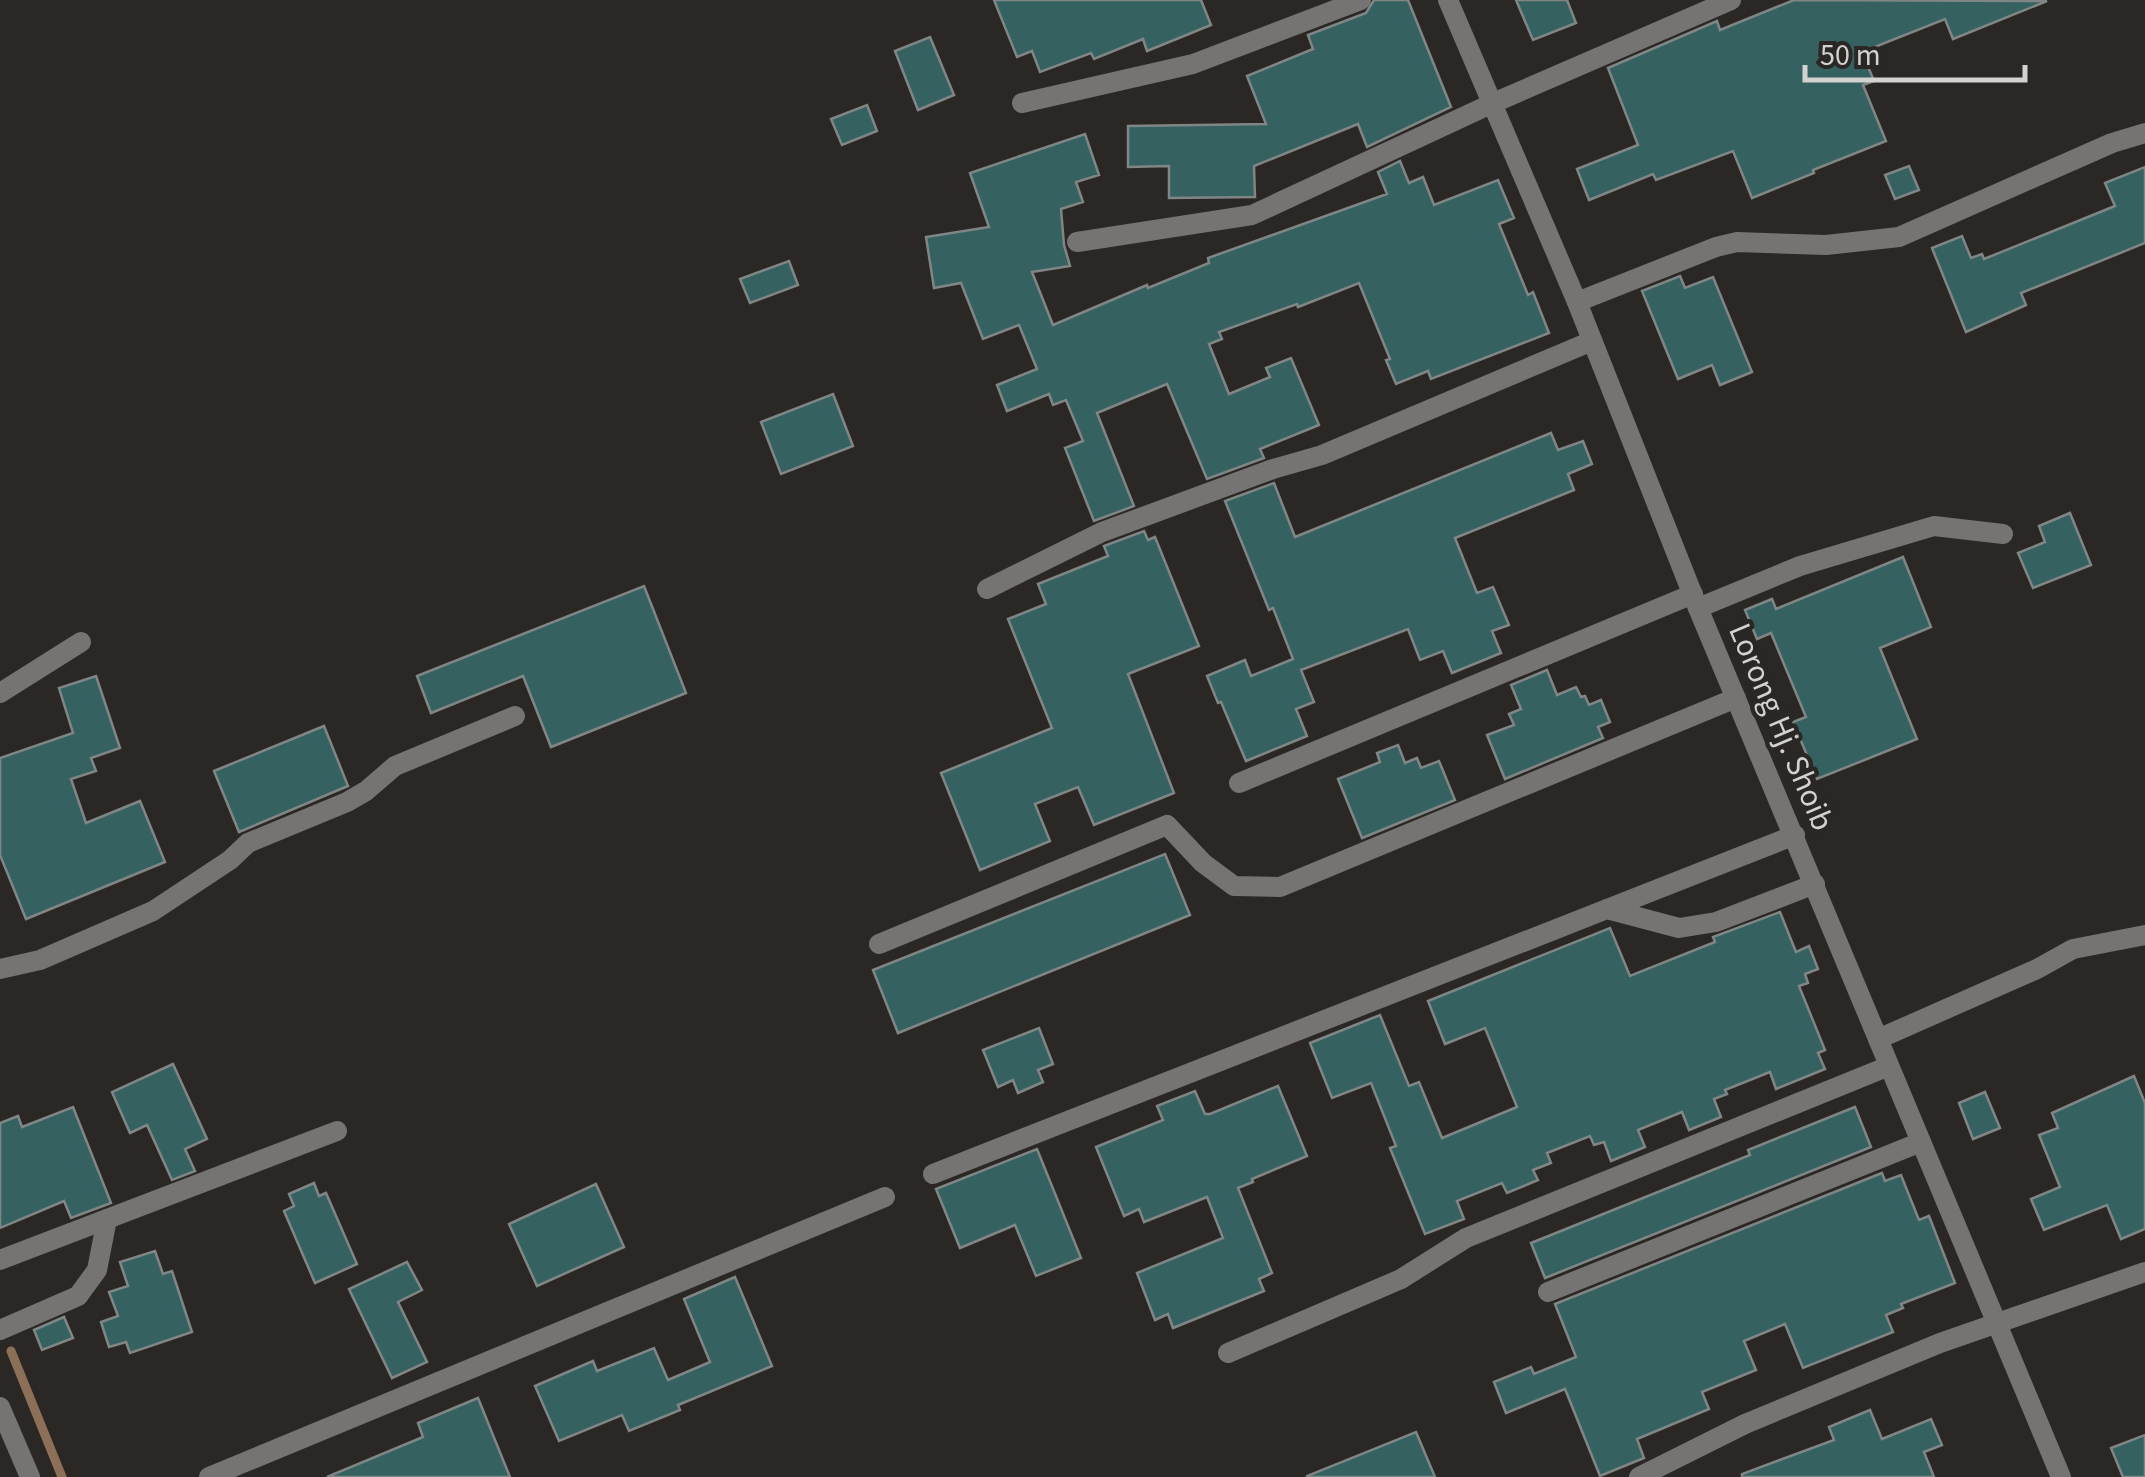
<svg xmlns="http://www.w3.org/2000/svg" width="2145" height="1477" font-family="'Source Sans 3',sans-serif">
	<rect width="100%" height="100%" fill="#2a2724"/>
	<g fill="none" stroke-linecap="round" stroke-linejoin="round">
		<!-- stream -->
		<polyline stroke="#8b6f57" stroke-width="9" points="11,1351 62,1477"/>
	</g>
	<!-- building -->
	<g fill="#356261" stroke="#808685" stroke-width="2.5">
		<polygon points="994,0 1201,0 1211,25 1147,51 1143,39 1094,59 1091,53 1040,72 1032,51 1017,57"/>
		<polygon points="1374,0 1408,0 1451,107 1367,147 1358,124 1254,166 1255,197 1169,198 1169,166 1128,167 1128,126 1266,124 1247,76 1313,49 1308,35 1366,13"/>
		<polygon points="1516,0 1567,0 1576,23 1533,40"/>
		<polygon points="1794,0 2047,1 1953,39 1945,19 1862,52 1874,81 1863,85 1886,141 1813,170 1814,173 1752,198 1733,151 1656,180 1653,174 1589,200 1577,169 1638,145 1608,68 1717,21 1720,30"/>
		<polygon points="930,37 954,95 918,110 895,51"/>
		<polygon points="867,105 877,131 842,145 831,119"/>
		<polygon points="1085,134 1099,175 1076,182 1083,202 1061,209 1064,245 1070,266 1032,272 1053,325 1147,285 1148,288 1209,263 1208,258 1387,194 1378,172 1400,161 1409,183 1423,177 1434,205 1498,180 1514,218 1499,224 1528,295 1533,292 1549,333 1431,379 1428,371 1396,384 1386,360 1390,359 1359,283 1298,307 1297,304 1219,332 1222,339 1209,344 1229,394 1270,377 1266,368 1291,358 1319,425 1260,449 1264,458 1207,479 1167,384 1097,413 1134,506 1094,521 1065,448 1083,441 1066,400 1053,405 1049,394 1007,411 997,385 1037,369 1019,325 983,339 961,283 934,288 926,237 989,227 970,173"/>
		<polygon points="1909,166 1919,190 1895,199 1885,175"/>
		<polygon points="2145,167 2145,243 2021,293 2026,305 1966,332 1932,248 1962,236 1971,258 1982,254 1984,259 2115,206 2105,183"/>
		<polygon points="789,261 798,285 750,303 740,279"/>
		<polygon points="1680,276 1685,288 1713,277 1752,372 1720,385 1712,365 1678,379 1642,291"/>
		<polygon points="833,394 853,446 781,474 761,422"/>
		<polygon points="1551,433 1558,450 1583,441 1592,464 1568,474 1574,490 1455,538 1477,593 1493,587 1509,625 1492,631 1501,653 1452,673 1443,651 1420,660 1408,629 1301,670 1314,702 1296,709 1307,736 1246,761 1221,702 1218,703 1207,676 1245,660 1251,676 1293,659 1273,608 1269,610 1225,501 1274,483 1295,537"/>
		<polygon points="2070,513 2091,565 2033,588 2018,553 2045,542 2039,526"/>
		<polygon points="1144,531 1148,540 1155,537 1199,646 1128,674 1174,793 1094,825 1078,787 1035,804 1050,841 980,870 941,773 1052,728 1008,619 1046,604 1038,584 1108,556 1104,546"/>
		<polygon points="1903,557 1931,627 1880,648 1917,739 1817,779 1793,722 1806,717 1771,633 1757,639 1745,610 1772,599 1776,609"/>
		<polygon points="644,586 686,693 551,747 523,676 431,713 417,676"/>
		<polygon points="1547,670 1557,695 1576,687 1581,697 1585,696 1589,705 1601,700 1610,722 1598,727 1603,738 1505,779 1487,735 1514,725 1509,714 1521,709 1511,685"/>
		<polygon points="96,676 120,748 91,758 96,771 71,779 86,823 140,801 165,862 26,919 0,855 0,758 73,733 59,688"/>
		<polygon points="324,726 348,786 239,832 214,771"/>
		<polygon points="1398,745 1405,763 1417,758 1421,768 1439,761 1455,800 1362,838 1338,779 1380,762 1377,753"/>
		<polygon points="1165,854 1190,915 898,1033 873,970"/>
		<polygon points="1780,912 1796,952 1809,946 1818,969 1805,974 1808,983 1799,986 1825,1050 1818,1053 1825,1069 1776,1089 1770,1072 1725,1090 1727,1094 1714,1099 1721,1117 1689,1130 1682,1112 1638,1130 1645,1147 1611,1161 1604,1142 1594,1145 1590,1136 1547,1153 1551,1163 1533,1170 1538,1180 1507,1193 1502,1183 1457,1201 1464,1219 1425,1234 1390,1148 1396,1146 1371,1083 1332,1098 1310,1043 1380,1015 1409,1086 1419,1082 1442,1138 1517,1107 1485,1028 1445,1044 1428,1001 1610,928 1630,976 1715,942 1713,937"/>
		<polygon points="1039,1028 1053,1064 1038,1070 1043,1082 1018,1093 1013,1080 998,1087 983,1050"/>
		<polygon points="173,1064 207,1139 185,1149 195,1171 172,1180 147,1125 130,1133 112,1092"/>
		<polygon points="2134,1076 2145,1103 2145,1229 2121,1239 2107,1205 2044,1230 2031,1199 2060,1187 2039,1135 2058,1128 2052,1113"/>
		<polygon points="1278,1086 1307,1156 1252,1179 1253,1182 1238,1188 1272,1273 1259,1279 1264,1291 1173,1328 1168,1314 1155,1320 1137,1273 1223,1238 1207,1197 1144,1222 1139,1209 1124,1216 1096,1147 1163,1120 1157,1106 1195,1091 1205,1114 1210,1114"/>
		<polygon points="1985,1092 2000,1128 1973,1139 1959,1103"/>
		<polygon points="73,1107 111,1203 71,1218 64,1201 0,1228 0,1123 18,1116 22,1127"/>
		<polygon points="1855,1107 1871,1147 1545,1278 1531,1243 1750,1155 1748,1150"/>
		<polygon points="1037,1149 1081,1258 1036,1276 1015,1225 960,1248 936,1189"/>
		<polygon points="1882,1173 1885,1181 1901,1175 1919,1220 1929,1216 1955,1283 1901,1304 1903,1308 1886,1315 1893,1332 1803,1368 1785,1324 1744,1341 1756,1370 1702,1392 1709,1409 1637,1439 1644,1458 1600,1476 1565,1389 1506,1413 1494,1382 1531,1367 1534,1374 1576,1357 1555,1304"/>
		<polygon points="314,1183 319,1196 326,1193 357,1264 315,1283 284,1211 294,1206 289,1194"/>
		<polygon points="596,1184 624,1247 537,1286 509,1224"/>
		<polygon points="155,1251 163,1274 172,1271 192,1332 130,1353 126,1342 109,1347 101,1322 118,1316 109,1292 128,1286 120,1262"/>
		<polygon points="407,1262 422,1290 398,1302 427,1362 392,1378 349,1289"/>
		<polygon points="735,1277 772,1366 678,1405 680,1410 629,1431 622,1415 559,1441 535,1386 593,1361 597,1371 654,1348 668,1380 710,1362 684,1299"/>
		<polygon points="64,1317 73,1338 42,1350 34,1330"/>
		<polygon points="478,1398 510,1477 327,1477 423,1437 418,1423"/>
		<polygon points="1870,1410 1882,1439 1931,1419 1942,1445 1924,1452 1934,1477 1742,1477 1742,1474 1834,1440 1829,1427"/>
		<polygon points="1416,1432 1435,1477 1307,1477 1307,1476"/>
		<polygon points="2145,1435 2145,1477 2123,1477 2111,1448"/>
	</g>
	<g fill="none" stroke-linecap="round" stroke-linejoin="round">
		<!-- street -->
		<g stroke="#757472" stroke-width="20">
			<polyline points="1448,0 1577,302 1698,608 2061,1477"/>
			<polyline points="1022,103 1193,64 1361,0"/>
			<polyline points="1077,242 1252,215 1491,104 1731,0"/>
			<polyline points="1577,302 1716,247 1737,242 1826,245 1899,237 2112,143 2145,133"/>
			<polyline points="987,589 1102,532 1273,469 1322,455 1592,341"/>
			<polyline points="1698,608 1800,566 1934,526 2003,534"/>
			<polyline points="0,693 81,642"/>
			<polyline points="1239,783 1693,594"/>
			<polyline points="1607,909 1795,835"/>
			<polyline points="879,944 1167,825 1203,863 1234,886 1280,887 1736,698"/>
			<polyline points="0,969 40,960 153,911 230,860 248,843 347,802 366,791 395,766 515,716"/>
			<polyline points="1878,1039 2037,969 2073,949 2145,935"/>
			<polyline points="933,1174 1607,909 1679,928 1716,922 1815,884"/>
			<polyline points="0,1260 337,1131"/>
			<polyline points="1548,1292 1921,1142"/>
			<polyline points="0,1330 78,1296 97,1270 107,1219"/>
			<polyline points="1228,1353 1401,1279 1466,1238 1889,1066"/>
			<polyline points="0,1407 30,1477"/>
			<polyline points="209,1477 885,1197"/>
			<polyline points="1639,1477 1745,1424 1940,1343 2145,1272"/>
		</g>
	</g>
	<g text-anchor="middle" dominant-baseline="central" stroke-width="9" stroke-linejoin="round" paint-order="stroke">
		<!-- street labels -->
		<g font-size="32" fill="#d4d2d0" stroke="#2a2724">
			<text transform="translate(1781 727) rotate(67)">Lorong Hj. Shoib</text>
		</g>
	</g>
	<!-- scale -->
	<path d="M1805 65v15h220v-15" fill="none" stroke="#d4d2d0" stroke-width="5"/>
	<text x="1820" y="65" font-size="30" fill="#d4d2d0" stroke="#2a2724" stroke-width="8" paint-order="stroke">50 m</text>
</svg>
